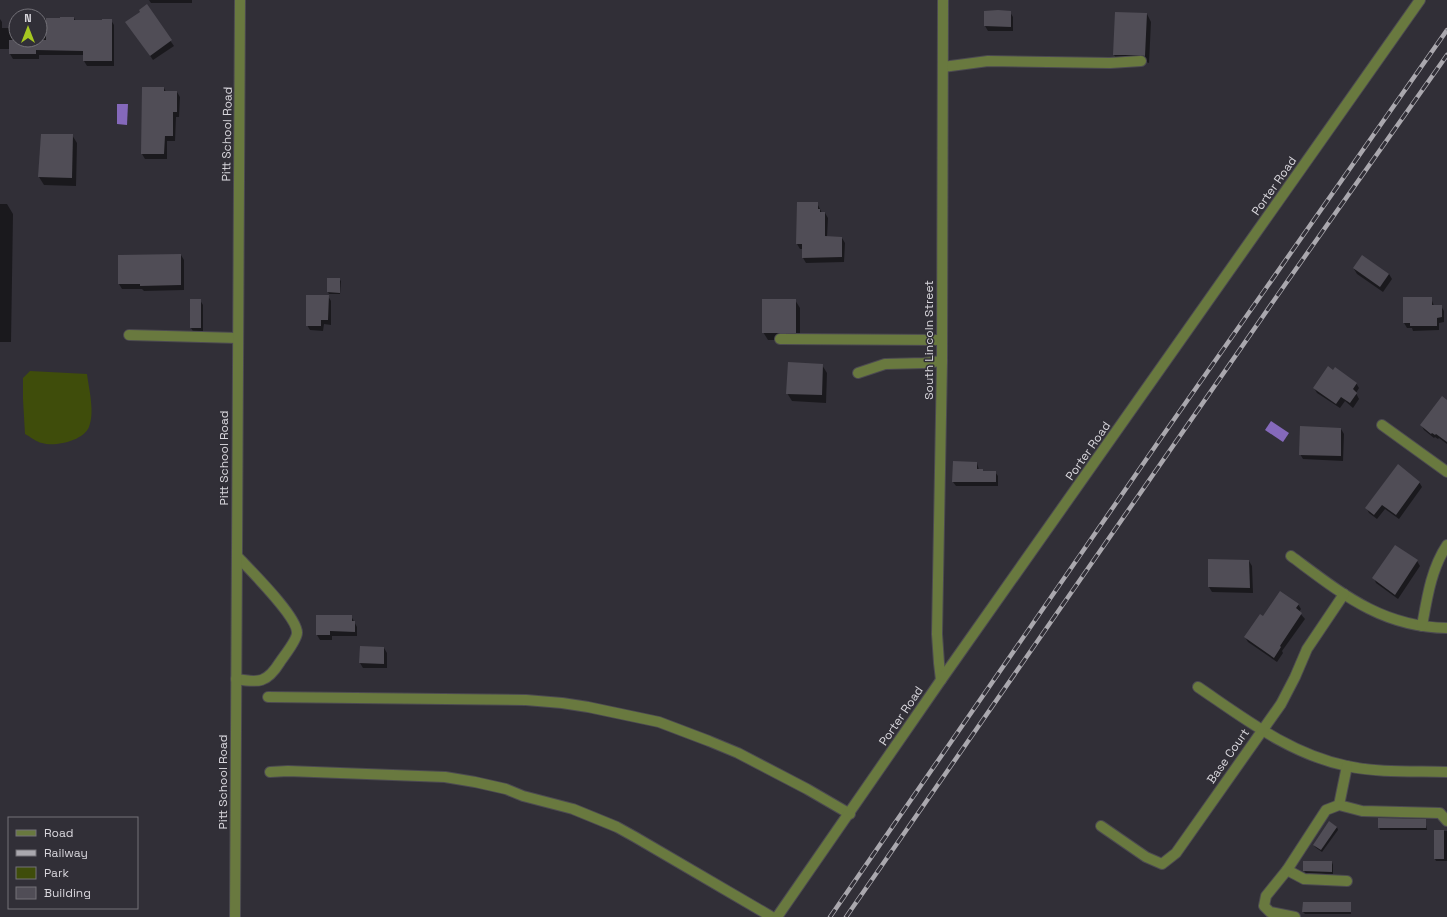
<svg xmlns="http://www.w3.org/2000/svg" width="1447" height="917" font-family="'Space Grotesk',sans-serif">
	<rect width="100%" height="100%" fill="#312f37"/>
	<!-- green -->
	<path fill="#3f4d0b" d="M30 371 87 374C89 390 95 412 89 427 83 441 55 447 42 443 36 442 31 437 25 434L23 399V378Z"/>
	<!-- water -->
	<g fill="#8569bb">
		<polygon points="117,104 128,104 127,125 117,124"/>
		<polygon points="1271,421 1289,433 1283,442 1265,430"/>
	</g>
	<!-- shadow -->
	<g fill="#0007">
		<polygon points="149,0 192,0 192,3 151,3"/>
		<polygon points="146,6 174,46 153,60 130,27"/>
		<polygon points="985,12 1010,12 1013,17 1013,31 988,31 985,26"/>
		<polygon points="26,14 36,14 37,16 26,16"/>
		<polygon points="1147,14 1151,22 1149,63 1146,62 1119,62 1114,55"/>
		<polygon points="74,18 76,21 111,20 114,25 114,66 87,66 84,61 84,55 39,55 39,59 13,59 10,54 10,49 0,49 0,19 2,22 2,28 16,28 16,40 40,40 40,19"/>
		<polygon points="164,88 166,92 177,92 180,97 179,117 176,117 175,141 167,141 167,159 145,159 142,154"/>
		<polygon points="42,135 72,135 77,143 76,186 44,185 39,177"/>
		<polygon points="817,203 822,213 825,213 828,218 827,237 842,238 845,243 844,262 806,263 803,258 803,249 800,249 797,244"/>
		<polygon points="0,204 7,204 13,214 11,342 0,342"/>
		<polygon points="181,255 184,260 184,290 144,291 142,289 122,289 119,284"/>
		<polygon points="1354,269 1389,274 1392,279 1383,292 1357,274"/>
		<polygon points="339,279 341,281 340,294 329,294 328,292"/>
		<polygon points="328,296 331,301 331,325 324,324 323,331 310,330 307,325"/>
		<polygon points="1431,298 1434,306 1441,306 1444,311 1444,322 1439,323 1439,330 1413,331 1412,328 1407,328 1404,323"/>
		<polygon points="200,300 203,305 203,333 194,333 191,328"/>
		<polygon points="795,300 800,308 800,340 768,340 763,332"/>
		<polygon points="822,365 827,373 826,403 792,401 787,393"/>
		<polygon points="1356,383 1359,388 1356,393 1359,399 1353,408 1345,401 1340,408 1317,393 1314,388"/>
		<polygon points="1447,401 1447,444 1439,438 1438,439 1435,437 1434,438 1424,430 1422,426"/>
		<polygon points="1341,429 1344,434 1343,461 1303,459 1300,454"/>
		<polygon points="954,462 977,463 979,470 983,472 995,472 998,476 998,486 956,486 953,482"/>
		<polygon points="1419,482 1422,487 1399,519 1385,509 1377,519 1369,513 1367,509"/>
		<polygon points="1209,560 1249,561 1252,566 1253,593 1212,592 1209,587"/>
		<polygon points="1417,561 1420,566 1398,599 1376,583 1374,578"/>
		<polygon points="1298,604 1301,609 1299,612 1305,619 1282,651 1283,653 1277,662 1248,642 1245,637 1263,617"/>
		<polygon points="317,616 351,616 357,627 357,636 332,636 332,640 320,640 317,635"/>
		<polygon points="360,647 384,648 387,653 387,668 363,668 360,663"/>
		<polygon points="1425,820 1427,830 1380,830 1379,827"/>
		<polygon points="1337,827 1338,830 1322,852 1315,847 1314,845"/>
		<polygon points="1435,831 1447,831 1447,861 1436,861 1435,859"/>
		<polygon points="1332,862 1333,865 1333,874 1306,873 1304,871"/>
		<polygon points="1350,903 1351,914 1305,914 1303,912"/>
	</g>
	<!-- building -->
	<g fill="#504d56">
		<polygon points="147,4 172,40 150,56 125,22 140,12 139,10"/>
		<polygon points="998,10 1011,11 1011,27 984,26 984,11"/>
		<polygon points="1115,12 1147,13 1145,56 1141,55 1113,55"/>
		<polygon points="60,17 74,17 74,20 102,20 102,19 112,19 112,61 83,61 83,51 36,50 36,54 9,54 9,40 46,40 46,18 60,18"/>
		<polygon points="142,87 164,87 164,91 177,91 177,112 173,112 173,136 165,136 164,154 141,154"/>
		<polygon points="41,134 73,134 72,178 38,177"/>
		<polygon points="797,202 818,202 818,209 820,209 820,212 825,212 825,236 842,237 842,257 802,258 802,244 796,244"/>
		<polygon points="181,254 181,285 140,286 140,284 118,284 118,255"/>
		<polygon points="1362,255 1389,274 1380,287 1353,268"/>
		<polygon points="327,278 340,278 340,293 327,292"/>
		<polygon points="306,295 329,295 328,320 321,320 321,326 306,326"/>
		<polygon points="1403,297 1432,297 1432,305 1442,305 1442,317 1437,318 1437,326 1410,326 1410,323 1403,323"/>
		<rect x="190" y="299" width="11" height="29"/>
		<rect x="762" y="299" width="34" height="34"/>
		<polygon points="788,362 823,364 822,395 786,394"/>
		<polygon points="1328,366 1333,370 1335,367 1357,383 1353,389 1357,393 1350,403 1341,397 1336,404 1313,388"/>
		<polygon points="1442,396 1447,400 1447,442 1436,434 1435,435 1432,433 1431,434 1420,425"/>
		<polygon points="1300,426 1341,428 1341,456 1299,455"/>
		<polygon points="953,461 977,462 977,469 983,469 983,471 996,471 996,482 952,482"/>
		<polygon points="1398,464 1420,482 1396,515 1382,505 1374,515 1365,508"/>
		<polygon points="1395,545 1418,560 1395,595 1372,578"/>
		<polygon points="1208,559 1249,560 1250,588 1208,587"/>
		<polygon points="1280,591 1299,604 1296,608 1302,613 1280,646 1281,647 1274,658 1244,637 1260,614 1263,616"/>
		<polygon points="316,615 352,615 352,621 355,621 355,632 330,631 330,635 316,635"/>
		<polygon points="360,646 384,647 384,664 359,663"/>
		<polygon points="1378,818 1426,819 1426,828 1378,828"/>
		<polygon points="1329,821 1337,827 1321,850 1313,845"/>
		<rect x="1434" y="830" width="10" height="29"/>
		<polygon points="1303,861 1332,861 1332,872 1303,871"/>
		<polygon points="1303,902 1351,902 1351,912 1302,912"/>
	</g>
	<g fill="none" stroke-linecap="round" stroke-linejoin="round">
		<!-- minor casing -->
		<g stroke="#4c4a51" stroke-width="12">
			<g id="minor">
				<polyline points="943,67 988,61 1110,63 1141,61"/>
				<polyline points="129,335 238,338"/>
				<polyline points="780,339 942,340"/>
				<polyline points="858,373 885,364 924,363 942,361"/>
				<polyline points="1382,425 1447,472"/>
				<path d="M1291 556C1341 593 1381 627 1447 628"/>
				<path d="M1422 626C1427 598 1431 569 1447 545"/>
				<path d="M236 679C259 683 267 683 280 662 284 656 297 640 297 633 298 617 249 569 237 556"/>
				<polyline points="941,680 939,663 937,634 942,361 943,0"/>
				<path d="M1198 687C1245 719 1290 754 1347 766 1379 773 1414 771 1447 772"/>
				<polyline points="268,697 526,700 562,703 588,707 659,722 709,741 738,753 807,789 850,814"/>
				<polyline points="270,772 288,771 445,777 475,782 506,789 523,796 573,809 617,827 635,837 772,917"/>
				<polyline points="1339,805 1347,766"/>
				<polyline points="1101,826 1146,857 1162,864 1176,853 1281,704 1295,677 1307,649 1344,594"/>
				<polyline points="1287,870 1304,879 1347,881"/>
				<polyline points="235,917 240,0"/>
				<polyline points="777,917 941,680 1420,0"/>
				<polyline points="1295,917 1270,912 1264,906 1266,896 1287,870 1326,810 1339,805 1362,811 1440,813 1447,821"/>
			</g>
		</g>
		<!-- minor -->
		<use href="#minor" stroke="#69793f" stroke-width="10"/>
		<!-- rail casing -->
		<g stroke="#aaa8ae" stroke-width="4.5">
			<g id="rail">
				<polyline points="830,917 1161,438 1447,30"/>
				<polyline points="846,917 1284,286 1447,55"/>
			</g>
		</g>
		<!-- rail -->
		<use href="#rail" stroke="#312f37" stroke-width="3" stroke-dasharray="9" stroke-linecap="butt"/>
	</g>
	<g text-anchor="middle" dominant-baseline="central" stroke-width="3" stroke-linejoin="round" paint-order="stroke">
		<!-- street labels -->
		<g font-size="12" fill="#d8d6dc" stroke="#312f37">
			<text transform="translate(227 134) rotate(-89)">Pitt School Road</text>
			<text transform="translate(1274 186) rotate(-55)">Porter Road</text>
			<text transform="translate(929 340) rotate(-90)">South Lincoln Street</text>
			<text transform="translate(1088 451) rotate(-55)">Porter Road</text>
			<text transform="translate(224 458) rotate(-90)">Pitt School Road</text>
			<text transform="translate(901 716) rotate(-56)">Porter Road</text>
			<text transform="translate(1228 756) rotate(-55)">Base Court</text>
			<text transform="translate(223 782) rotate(-90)">Pitt School Road</text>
		</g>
	</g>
	<!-- legend -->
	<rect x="8" y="817" width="130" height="92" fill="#312f37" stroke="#747279"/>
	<rect x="16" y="830" width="20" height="6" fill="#69793f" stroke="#747279"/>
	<text x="44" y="837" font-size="12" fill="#d8d6dc">Road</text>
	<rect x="16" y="850" width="20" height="6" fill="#aaa8ae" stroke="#747279"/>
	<text x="44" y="857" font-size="12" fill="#d8d6dc">Railway</text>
	<rect x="16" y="867" width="20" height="12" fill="#3f4d0b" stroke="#747279"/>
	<text x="44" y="877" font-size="12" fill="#d8d6dc">Park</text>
	<rect x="16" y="887" width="20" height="12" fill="#504d56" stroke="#747279"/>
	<text x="44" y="897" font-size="12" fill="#d8d6dc">Building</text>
	<!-- north arrow -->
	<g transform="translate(28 28)"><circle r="19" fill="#312f37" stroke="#747279"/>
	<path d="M0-3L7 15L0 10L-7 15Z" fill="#a6c821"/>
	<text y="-6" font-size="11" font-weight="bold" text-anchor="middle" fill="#d8d6dc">N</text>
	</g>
</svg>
